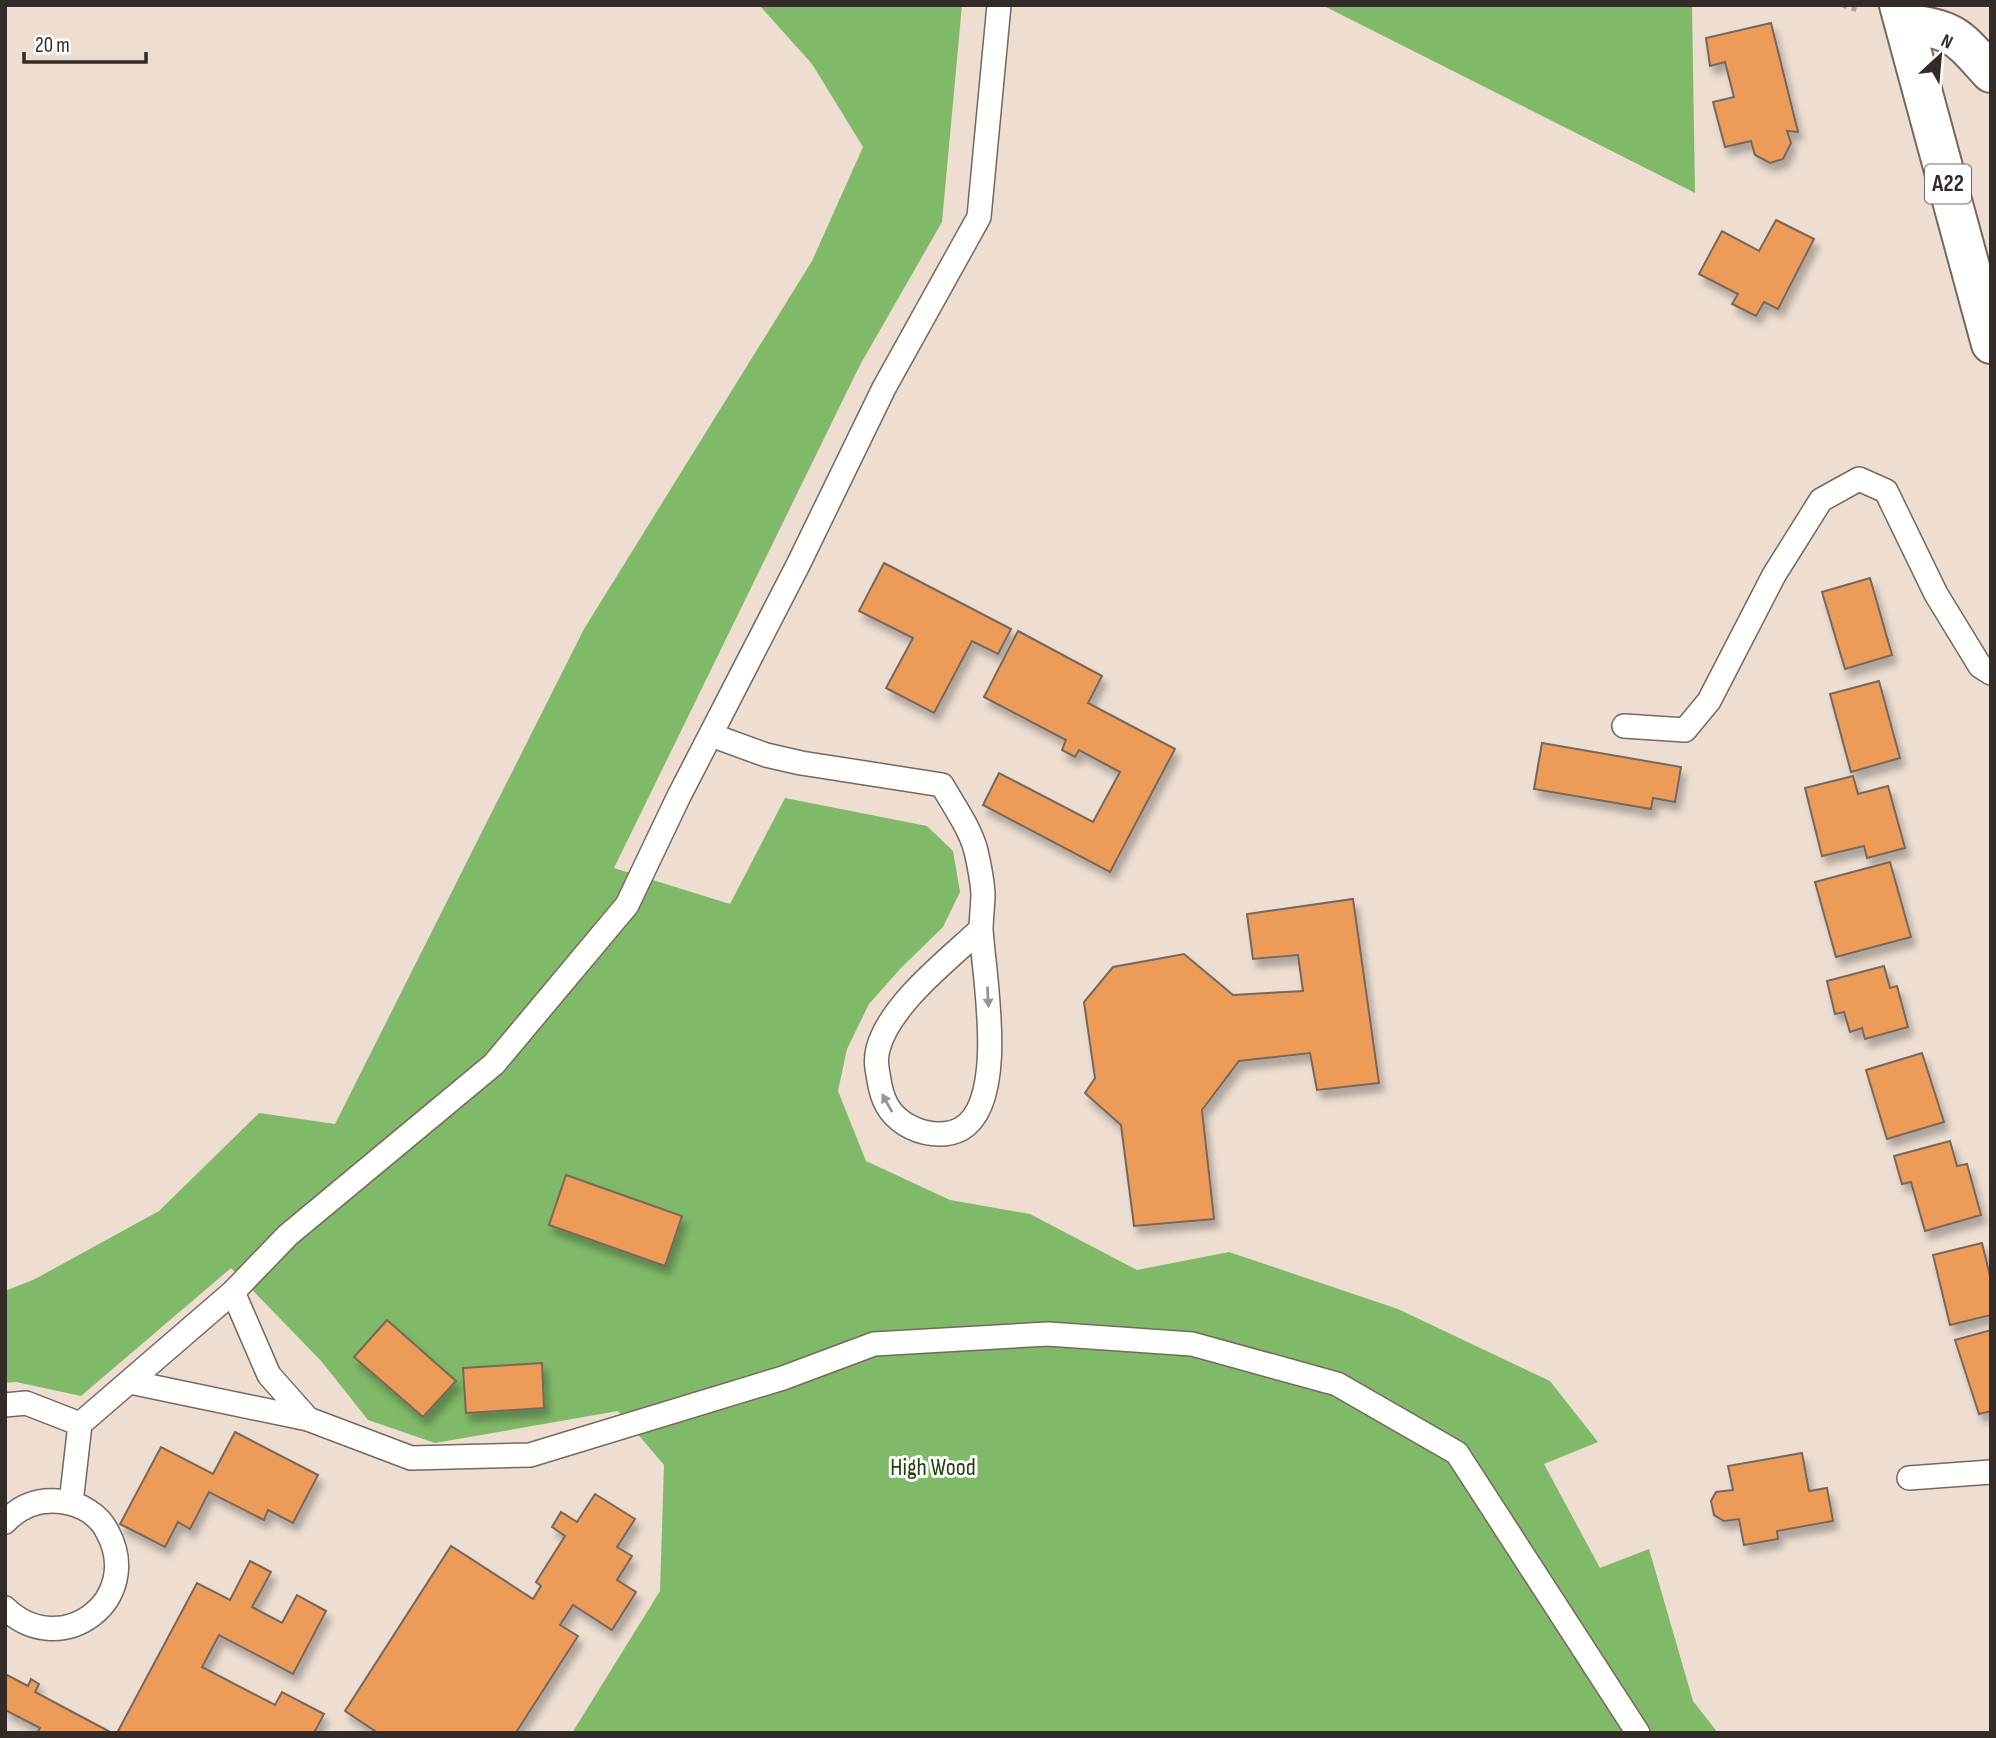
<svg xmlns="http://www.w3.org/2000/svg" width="1996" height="1738" font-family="'Sofia Sans Condensed',sans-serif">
	<defs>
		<filter id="shadow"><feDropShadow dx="4.5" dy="8" stdDeviation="3.5" flood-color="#0004"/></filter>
	</defs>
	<rect width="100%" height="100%" fill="#eeded2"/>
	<!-- forest -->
	<g fill="#80b967">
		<polygon points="759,5 962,5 942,222 860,365 614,868 730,904 785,798 927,826 953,851 960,892 943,927 901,968 869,1004 847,1049 838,1091 866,1161 950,1200 1030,1214 1137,1270 1229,1252 1398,1309 1550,1381 1598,1442 1544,1464 1600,1568 1649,1549 1693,1701 1718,1733 572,1733 660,1591 664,1465 618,1411 435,1443 368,1420 322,1362 231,1268 81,1396 16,1382 5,1383 5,1291 35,1279 159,1211 259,1113 335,1124 584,629 812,261 863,147 812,64"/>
		<polygon points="1322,5 1692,5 1695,193"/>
	</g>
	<!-- building -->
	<g fill="#ec9c59" stroke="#76675d" stroke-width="2" filter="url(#shadow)">
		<polygon points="1771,23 1798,132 1787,131 1791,143 1783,159 1770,163 1755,155 1751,141 1725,147 1713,102 1734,97 1725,62 1710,66 1706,38"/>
		<polygon points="1776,220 1814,239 1778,309 1764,302 1756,316 1732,304 1738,294 1699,274 1722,231 1759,251"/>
		<polygon points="884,563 1011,629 998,654 972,641 934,713 886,688 913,638 859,611"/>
		<polygon points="1870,578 1892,655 1845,669 1822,592"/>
		<polygon points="1018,631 1102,676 1088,703 1175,749 1110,872 983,805 999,773 1093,822 1120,772 1079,750 1075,757 1062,750 1066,740 984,697"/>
		<polygon points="1879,681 1900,758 1851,772 1830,694"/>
		<polygon points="1542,743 1681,767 1675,802 1653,798 1651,809 1534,789"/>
		<polygon points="1853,776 1858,794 1888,786 1905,848 1867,858 1864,846 1822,856 1805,788"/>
		<polygon points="1890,862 1911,937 1836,957 1815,882"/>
		<polygon points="1353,899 1379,1083 1317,1090 1310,1053 1239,1061 1202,1110 1214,1219 1134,1226 1121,1125 1085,1093 1095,1078 1084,1002 1113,967 1184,954 1233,995 1303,991 1298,955 1253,959 1247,914"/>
		<polygon points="1884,966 1890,988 1897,986 1908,1027 1865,1039 1862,1028 1850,1032 1844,1012 1835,1014 1827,981"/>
		<polygon points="1922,1053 1944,1122 1887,1139 1866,1070"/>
		<polygon points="1950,1141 1957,1166 1967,1164 1981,1215 1925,1231 1911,1182 1902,1184 1894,1156"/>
		<polygon points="566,1175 682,1216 665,1266 549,1225"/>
		<polygon points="1982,1243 1991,1280 1991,1315 1950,1325 1933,1255"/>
		<polygon points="387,1320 456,1381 423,1417 354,1357"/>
		<polygon points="1991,1330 1991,1411 1979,1414 1955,1340"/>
		<polygon points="542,1363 544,1408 466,1413 463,1368"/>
		<polygon points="235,1432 318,1475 293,1523 268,1510 264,1520 209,1492 190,1529 178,1522 165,1547 120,1524 161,1447 213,1474"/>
		<polygon points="1802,1453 1809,1491 1827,1488 1833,1521 1777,1531 1778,1539 1744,1545 1739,1519 1724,1521 1714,1515 1711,1501 1716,1492 1733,1490 1728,1466"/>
		<polygon points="595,1494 635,1519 617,1547 632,1556 617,1580 636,1592 612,1630 573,1605 560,1625 578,1636 517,1731 520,1733 378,1733 345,1711 451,1546 533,1599 541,1586 536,1582 565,1536 552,1527 561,1512 577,1522"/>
		<polygon points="250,1561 271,1572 252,1607 282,1623 297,1595 326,1611 293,1674 219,1635 202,1667 275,1705 282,1692 324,1714 314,1733 117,1733 197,1583 230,1600"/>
		<polygon points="5,1674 28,1686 31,1679 39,1684 35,1692 112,1733 37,1733 40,1728 5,1710"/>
	</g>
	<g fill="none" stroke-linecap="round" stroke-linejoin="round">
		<!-- lane casing -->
		<g stroke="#76685d" stroke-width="26">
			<g id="lane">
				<polyline points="999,5 979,217 884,388 798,565 679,796 627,905 494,1064 288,1235 233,1292 269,1375 308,1419 411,1458 530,1455 783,1378 874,1344 1048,1334 1192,1344 1337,1384 1457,1453 1638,1733"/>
				<polyline points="1624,726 1685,730 1709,701 1774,575 1821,500 1859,479 1886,491 1936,594 1980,666 1991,673"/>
				<path d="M711 735 766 755 801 763 942 785C954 806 970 828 976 851 979 864 982 880 983 893 983 906 981 918 981 930 984 976 1008 1102 961 1129 944 1138 921 1134 905 1124 888 1113 882 1099 879 1080 877 1069 875 1060 878 1049 889 1005 949 959 981 929"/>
				<polyline points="130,1382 308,1419"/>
				<polyline points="5,1405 26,1403 80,1424"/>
				<polyline points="1909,1478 1991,1472"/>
				<polyline points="71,1503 80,1424 233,1292"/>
				<path d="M5 1522C21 1505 41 1498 64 1502 81 1504 99 1515 107 1531 145 1600 61 1662 5 1608"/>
			</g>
		</g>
		<!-- secondary casing -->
		<g stroke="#76685d" stroke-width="42">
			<path id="secondary" d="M1905 24C1955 29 1958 37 1991 73"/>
		</g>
		<!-- highway casing -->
		<g stroke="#76685d" stroke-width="42">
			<polyline id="highway" points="1899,5 1991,344"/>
		</g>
		<!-- path -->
		<polyline stroke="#b0a399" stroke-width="4.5" stroke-dasharray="5 5" stroke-linecap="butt" points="1842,5 1860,11"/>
		<!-- lane -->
		<use href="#lane" stroke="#fff" stroke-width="23"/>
		<!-- secondary -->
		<use href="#secondary" stroke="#fff" stroke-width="38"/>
		<!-- highway -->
		<use href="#highway" stroke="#fff" stroke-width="38"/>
	</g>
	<!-- one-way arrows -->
	<defs><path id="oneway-solid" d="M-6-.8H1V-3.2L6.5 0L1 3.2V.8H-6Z" transform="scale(1.75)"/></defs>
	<g fill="#989593">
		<use href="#oneway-solid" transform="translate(988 997) rotate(87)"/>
		<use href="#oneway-solid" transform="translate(887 1103) rotate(-119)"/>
	</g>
	<g text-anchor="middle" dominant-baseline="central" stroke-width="6" stroke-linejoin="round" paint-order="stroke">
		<!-- shield labels -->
		<rect fill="#fff" stroke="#706b68" stroke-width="2" x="1925" y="164.5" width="46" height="39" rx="5"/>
		<g font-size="23" font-weight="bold" fill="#322b27">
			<text x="1948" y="184">A22</text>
		</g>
		<!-- park labels -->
		<g font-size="24" fill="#1e4208" stroke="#fff">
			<text x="933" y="1467">High Wood</text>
		</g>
	</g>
	<!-- border -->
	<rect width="1996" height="1738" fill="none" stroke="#322b27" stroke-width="14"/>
	<!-- north arrow -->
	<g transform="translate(1940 56) rotate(26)" stroke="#ffffff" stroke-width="5" paint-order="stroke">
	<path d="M0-5L12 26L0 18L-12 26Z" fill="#322b27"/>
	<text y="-10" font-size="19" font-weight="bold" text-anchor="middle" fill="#322b27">N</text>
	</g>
	<!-- scale -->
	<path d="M24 52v10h122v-10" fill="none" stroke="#322b27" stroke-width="3.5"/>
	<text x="35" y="52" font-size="21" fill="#322b27" stroke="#ffffff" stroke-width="5" paint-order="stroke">20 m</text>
</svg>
